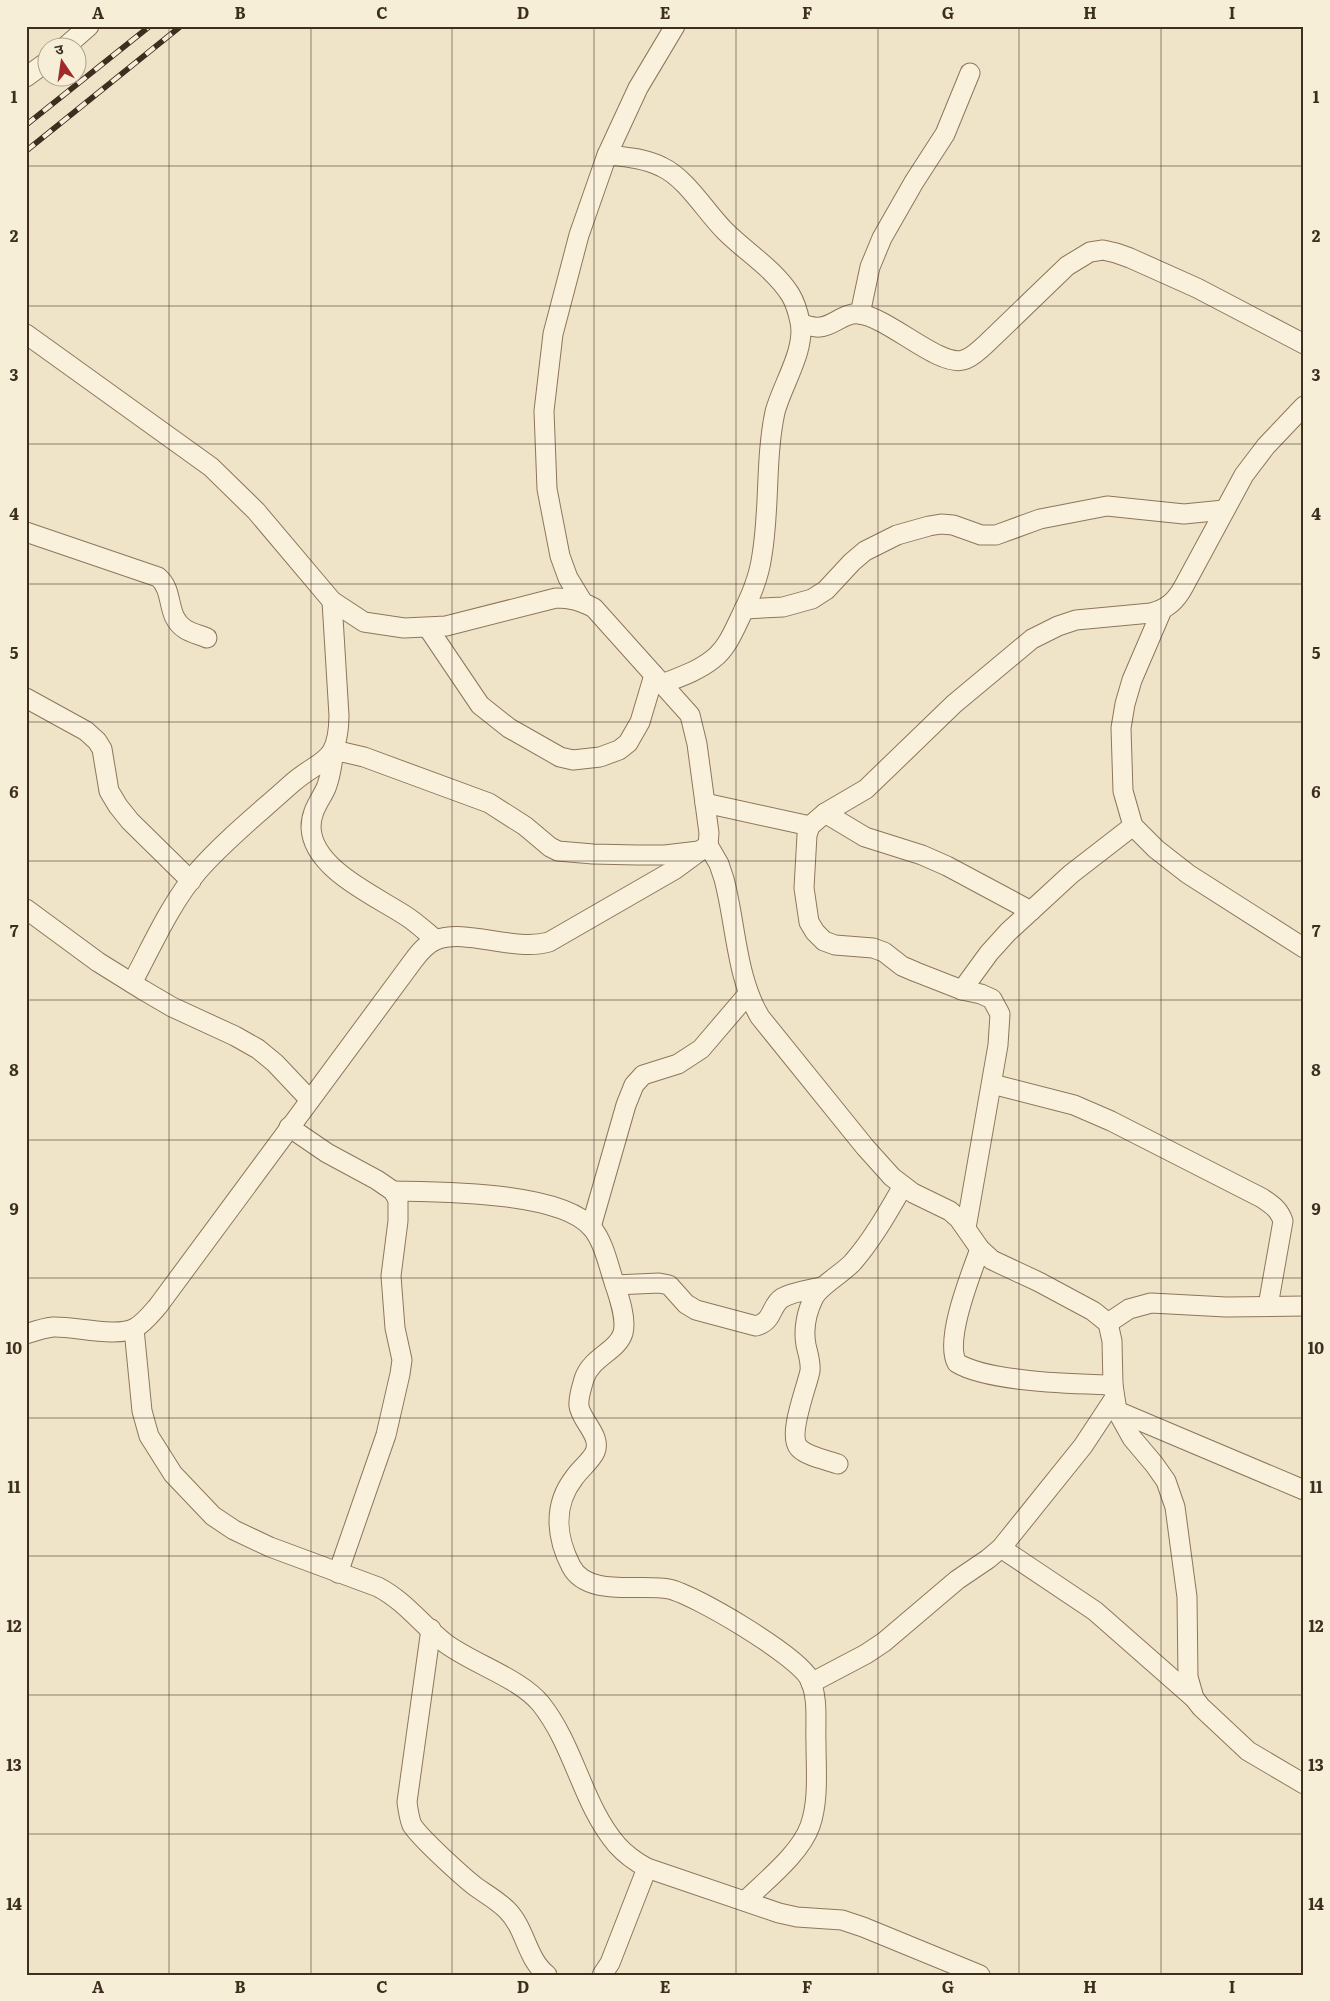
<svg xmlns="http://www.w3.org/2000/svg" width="1330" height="2001" font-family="Literata,'Noto Sans Devanagari',serif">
	<rect width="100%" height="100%" fill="#f0e4c8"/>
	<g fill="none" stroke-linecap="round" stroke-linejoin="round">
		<!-- minor casing -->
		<g stroke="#8d765c" stroke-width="21">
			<g id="minor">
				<polyline points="64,48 89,26"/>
				<polyline points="26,77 48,61"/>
				<path d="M607 155C626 157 644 158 662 167 686 178 706 212 725 231 746 252 774 269 790 294 795 302 798 312 800 322 806 350 782 385 775 412 765 459 770 508 762 555 759 578 750 598 740 618 733 633 726 649 713 659 698 671 680 677 662 684"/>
				<polyline points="860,314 870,267 882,238 914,182 945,134 970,73"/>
				<path d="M801 324C807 325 814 328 820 327 834 326 844 312 859 314 888 317 939 367 963 360 972 358 979 350 985 345L1067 266 1090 252 1103 250 1116 253 1130 258 1197 288 1304 344"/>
				<path d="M26 334 211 467 256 511 332 601 364 622 404 628 446 626 556 598C571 598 581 601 594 608L690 715 697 744 709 833 708 845 674 870 549 942C513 952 466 928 436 940 426 944 419 953 413 961L158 1306C151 1314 144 1323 135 1328 117 1338 74 1326 53 1327 43 1328 35 1331 26 1334"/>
				<path d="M26 532 158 577C175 591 165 616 185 629 191 633 200 635 207 638"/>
				<polyline points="582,601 568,578 560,556 547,489 544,411 553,334 579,235 607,155 638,88 675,26"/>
				<polyline points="744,609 783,607 812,599 826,590 852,562 865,551 897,535 929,526 941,524 953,525 981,535 996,535 1040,519 1107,506 1184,514 1224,510"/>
				<polyline points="1162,610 1132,680 1125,704 1121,728 1123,791 1133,826 1156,849 1188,874 1304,948"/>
				<polyline points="428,628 480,705 509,728 560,757 573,760 600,757 619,750 628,743 640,722 654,675"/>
				<polyline points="26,698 86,731 97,741 102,749 109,791 118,806 130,821 191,881"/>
				<polyline points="705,803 810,826"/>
				<polyline points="825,813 865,837 922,855 947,866 1031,911"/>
				<path d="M708 845 719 864 724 879C736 924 736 977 760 1017L865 1147 892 1177 913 1193 950 1211 959 1219 980 1249 992 1260 1039 1282 1093 1311 1108 1323 1112 1341 1113 1385 1117 1411 1132 1438 1154 1464 1166 1481 1175 1507 1187 1597 1188 1677 1194 1698 1201 1707 1248 1751 1304 1784"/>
				<polyline points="26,909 98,962 143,990 172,1007 235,1036 258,1049 275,1063 310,1100"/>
				<path d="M436 940C426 932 417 923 406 916 376 896 312 869 311 827 311 811 320 801 326 788 331 776 332 764 334 750L364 757 489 803 525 826 550 847 558 851 593 854 637 855H665L699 851"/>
				<path d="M132 983C152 946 170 904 198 871 225 840 259 813 290 785 321 757 338 766 339 716L332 601"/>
				<polyline points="962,990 989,953 1008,932 1071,874 1133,826"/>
				<path d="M992 1084 1074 1105 1111 1121 1262 1198C1272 1205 1279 1209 1283 1221L1268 1306"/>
				<polyline points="289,1127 327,1153 377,1180 393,1191 398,1200 398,1221 391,1276 395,1328 402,1360 400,1374 386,1435 338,1573"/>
				<path d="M393 1191C440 1192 561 1191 592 1228 603 1241 608 1263 613 1279 618 1294 627 1318 623 1333 617 1352 592 1356 584 1379 582 1387 578 1397 579 1406 581 1421 602 1436 595 1452 591 1461 580 1469 574 1478 553 1505 556 1537 571 1566 587 1598 642 1583 669 1589 696 1595 796 1655 809 1678 819 1697 815 1722 816 1743 816 1770 819 1801 810 1826 800 1854 766 1880 745 1901"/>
				<polyline points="591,1227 626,1105 634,1085 643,1075 678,1064 701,1049 748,994"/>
				<path d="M966 1228 998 1045 1000 1014 992 999 981 994 962 990 916 972 902 966 884 952 873 948 835 945 824 941 815 932 809 922 804 888 807 835 810 826 825 813 866 789 954 704 1032 639 1058 626 1076 620 1151 613C1167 609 1176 601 1184 586L1244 475 1266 446 1304 406"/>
				<path d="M980 1249C971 1274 944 1340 957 1363 988 1382 1075 1384 1113 1385"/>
				<path d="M615 1285 659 1283 669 1285 686 1304 696 1310 756 1326C774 1321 770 1306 782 1298 792 1292 809 1290 821 1287"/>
				<polyline points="1108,1323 1129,1309 1151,1303 1226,1307 1304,1306"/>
				<path d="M134 1329 142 1411 149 1436 173 1474 213 1516 234 1530 270 1547 378 1587C405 1601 422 1625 445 1643 473 1664 520 1678 541 1704 575 1747 582 1804 617 1845 626 1855 636 1862 647 1868L779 1913 797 1917 842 1920 863 1927 980 1975"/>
				<polyline points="1117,1411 1304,1490"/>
				<path d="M838 1464C827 1460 808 1457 799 1448 787 1435 807 1387 810 1371 811 1362 808 1354 806 1345 803 1329 807 1311 814 1297 821 1285 842 1274 853 1262 873 1239 888 1212 903 1186"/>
				<polyline points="1001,1548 1095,1611 1194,1698"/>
				<path d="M431 1629 407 1802C408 1810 409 1818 412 1825 420 1838 463 1877 476 1887 486 1894 498 1901 507 1910 526 1929 526 1958 547 1975"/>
				<polyline points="811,1683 866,1654 884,1642 957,1580 988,1559 1001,1548 1083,1446 1114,1399"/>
				<polyline points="602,1975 610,1963 647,1868"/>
			</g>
		</g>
		<!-- minor -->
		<use href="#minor" stroke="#faf1dc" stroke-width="19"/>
		<!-- rail casing -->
		<g stroke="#3d2e20" stroke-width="5.5">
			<g id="rail">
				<polyline points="26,125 150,26"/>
				<polyline points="26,151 181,26"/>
			</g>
		</g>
		<!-- rail -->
		<use href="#rail" stroke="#f7eed8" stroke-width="4" stroke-dasharray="11" stroke-linecap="butt"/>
	</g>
	<!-- grid -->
	<path fill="none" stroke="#3d2e20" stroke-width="1" stroke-opacity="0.55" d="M169 26V1975M311 26V1975M452 26V1975M594 26V1975M736 26V1975M878 26V1975M1019 26V1975M1161 26V1975M26 166H1304M26 306H1304M26 444H1304M26 584H1304M26 722H1304M26 861H1304M26 1000H1304M26 1140H1304M26 1278H1304M26 1418H1304M26 1556H1304M26 1695H1304M26 1834H1304"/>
	<!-- border -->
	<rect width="1330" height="2001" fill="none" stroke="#f7eed8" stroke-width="55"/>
	<!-- north arrow -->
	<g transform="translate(62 62) rotate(347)"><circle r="24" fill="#f7eed8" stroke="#ada18e"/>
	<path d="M0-4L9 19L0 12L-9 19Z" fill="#9e2a2b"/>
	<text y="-8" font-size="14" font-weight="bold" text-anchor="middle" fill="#3d2e20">उ</text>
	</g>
	<rect x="28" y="28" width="1274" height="1946" fill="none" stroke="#3d2e20" stroke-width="2"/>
	<g font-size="16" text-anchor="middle" font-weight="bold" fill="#3d2e20">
		<text x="98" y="19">A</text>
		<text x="240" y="19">B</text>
		<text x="382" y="19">C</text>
		<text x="523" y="19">D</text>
		<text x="665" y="19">E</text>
		<text x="807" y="19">F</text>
		<text x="948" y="19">G</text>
		<text x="1090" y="19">H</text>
		<text x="1232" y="19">I</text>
		<text x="14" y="103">1</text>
		<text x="1316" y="103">1</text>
		<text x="14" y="242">2</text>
		<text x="1316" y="242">2</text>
		<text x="14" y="381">3</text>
		<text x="1316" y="381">3</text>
		<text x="14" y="520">4</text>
		<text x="1316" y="520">4</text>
		<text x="14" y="659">5</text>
		<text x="1316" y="659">5</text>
		<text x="14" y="798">6</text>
		<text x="1316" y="798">6</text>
		<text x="14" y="937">7</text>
		<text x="1316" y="937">7</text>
		<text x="14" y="1076">8</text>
		<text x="1316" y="1076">8</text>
		<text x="14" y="1215">9</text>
		<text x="1316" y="1215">9</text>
		<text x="14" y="1354">10</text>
		<text x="1316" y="1354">10</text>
		<text x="14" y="1493">11</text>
		<text x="1316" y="1493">11</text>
		<text x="14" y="1632">12</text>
		<text x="1316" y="1632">12</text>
		<text x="14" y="1771">13</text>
		<text x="1316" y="1771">13</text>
		<text x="14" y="1910">14</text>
		<text x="1316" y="1910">14</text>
		<text x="98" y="1993">A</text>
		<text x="240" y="1993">B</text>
		<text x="382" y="1993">C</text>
		<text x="523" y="1993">D</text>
		<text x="665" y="1993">E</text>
		<text x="807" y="1993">F</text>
		<text x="948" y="1993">G</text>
		<text x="1090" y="1993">H</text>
		<text x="1232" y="1993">I</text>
	</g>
</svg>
